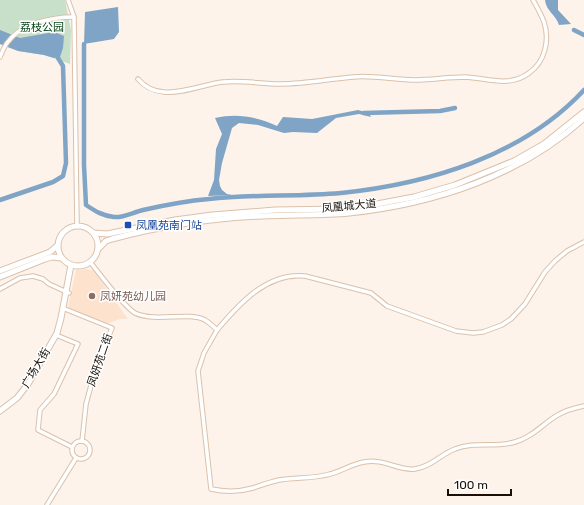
<svg xmlns="http://www.w3.org/2000/svg" width="584" height="505" font-family="Rubik,'Noto Sans SC',sans-serif">
	<rect width="100%" height="100%" fill="#fdf3ea"/>
	<!-- built -->
	<polygon fill="#fde3ce" points="87,269 94,271 128,319 120,319 107,324 69,309 68,306 76,270"/>
	<!-- green -->
	<polygon fill="#c8e0c9" points="0,0 65,0 71,30 70,64 44,55 18,51 0,44"/>
	<!-- water -->
	<g fill="#7fa4c6">
		<path d="M545 0H558V10L571 24 559 25C556 15 546 11 545 0Z"/>
		<polygon points="118,7 119,32 114,39 84,44 85,12"/>
		<polygon points="0,30 20,38 54,32 64,36 63,48 60,57 54,58 44,55 18,51 0,44"/>
		<path d="M358 110 369 113 371 117 359 114 336 118 317 133 293 132 284 133 258 125 239 123 232 128 222 163 219 180 220 186 222 190 227 194 232 195 208 196 214 180 216 149 222 134 215 118C238 113 257 117 277 126L283 117 312 119Z"/>
	</g>
	<g fill="none" stroke-linecap="round" stroke-linejoin="round">
		<!-- canal -->
		<g stroke="#7fa4c6" stroke-width="4.5">
			<polyline points="574,30 584,35"/>
			<path d="M84 44V165L86 205C95 211 103 216 114 217 123 218 134 212 143 210 165 205 186 201 209 199 253 194 297 197 341 193 428 184 523 156 584 90"/>
			<polyline points="364,113 440,111 455,108"/>
			<polyline points="0,200 53,182 63,176 66,163 63,66 58,58"/>
		</g>
		<!-- street casing -->
		<g stroke="#dac1ac" stroke-width="5.5">
			<g id="street">
				<polyline points="68,0 74,17 77,225"/>
				<path d="M0 57C2 52 4 47 7 43 21 23 52 17 74 17"/>
				<path d="M138 79C145 87 152 91 164 92 182 94 205 84 223 82 242 80 261 84 281 84 305 84 329 79 353 77 374 75 395 80 416 80 432 80 448 77 465 77 487 78 509 88 529 73 545 62 550 40 544 22 541 14 537 7 533 0"/>
				<path d="M90 262C100 274 123 306 135 313 156 323 188 311 205 320 210 323 214 327 217 330L204 353 198 371 211 489C225 492 239 492 253 488 262 485 270 482 279 480 296 477 314 479 330 474 342 471 352 464 364 462 384 458 398 471 415 469 431 467 441 454 455 449 475 441 495 448 515 442 532 437 542 425 556 416 564 411 574 408 584 406"/>
				<polyline points="0,289 20,278 33,276 43,279 49,284 69,293"/>
				<polyline points="65,309 112,328 96,367 86,404 82,441"/>
				<path d="M217 330C239 304 267 272 305 276L371 293 387 306 456 331 473 333 483 332 502 325 511 319 525 304 545 272 555 261 567 251 584 242"/>
				<polyline points="56,335 78,344 54,394 40,410 38,430 72,447"/>
				<circle cx="81" cy="450" r="9"/>
				<polyline points="47,505 76,458"/>
			</g>
		</g>
		<!-- secondary casing -->
		<g stroke="#dac1ac" stroke-width="7">
			<g id="secondary">
				<circle cx="78" cy="246" r="20"/>
				<polyline points="94,233 107,234 175,220 212,215 275,210 339,209 377,204 414,197 455,185 514,161 544,144 584,112"/>
				<path d="M98 249 106 241 112 239C161 226 211 218 262 216 291 214 320 216 349 213 433 204 521 176 584 118"/>
				<polyline points="0,271 50,252 57,246"/>
				<polyline points="0,277 45,259 52,257 61,258"/>
				<polyline points="0,411 17,398 28,384 57,333 61,318 71,265"/>
			</g>
		</g>
		<!-- street -->
		<use href="#street" stroke="#fff" stroke-width="3.5"/>
		<!-- secondary -->
		<use href="#secondary" stroke="#fff" stroke-width="5"/>
	</g>
	<!-- markers -->
	<rect fill="#1a4fb4" stroke="#fff" stroke-width="1.5" x="124" y="221" width="8" height="8" rx="2"/>
	<circle fill="#8d6e63" stroke="#fff" stroke-width="1.5" cx="92" cy="296" r="4"/>
	<g text-anchor="middle" dominant-baseline="central" stroke-width="3" stroke-linejoin="round" paint-order="stroke">
		<!-- park labels -->
		<g font-size="11" fill="#094417" stroke="#fff">
			<text x="42" y="27">荔枝公园</text>
		</g>
		<!-- street labels -->
		<g font-size="11" fill="#181008" stroke="#fff">
			<text transform="translate(349 206) rotate(-5)">凤凰城大道</text>
			<text transform="translate(100 360) rotate(-71)">凤妍苑二街</text>
			<text transform="translate(36 368) rotate(-59)">广场大街</text>
		</g>
		<!-- transit labels -->
		<g font-size="11" fill="#164399" stroke="#fff" text-anchor="start">
			<text x="136" y="225">凤凰苑南门站</text>
		</g>
		<!-- education labels -->
		<g font-size="11" fill="#785e54" stroke="#fff" text-anchor="start">
			<text x="100" y="296">凤妍苑幼儿园</text>
		</g>
	</g>
	<!-- scale -->
	<path d="M448 489v6h63v-6" fill="none" stroke="#181008" stroke-width="2"/>
	<text x="454" y="489" font-size="12" fill="#181008" stroke="#ffffff" stroke-width="3" paint-order="stroke">100 m</text>
</svg>
